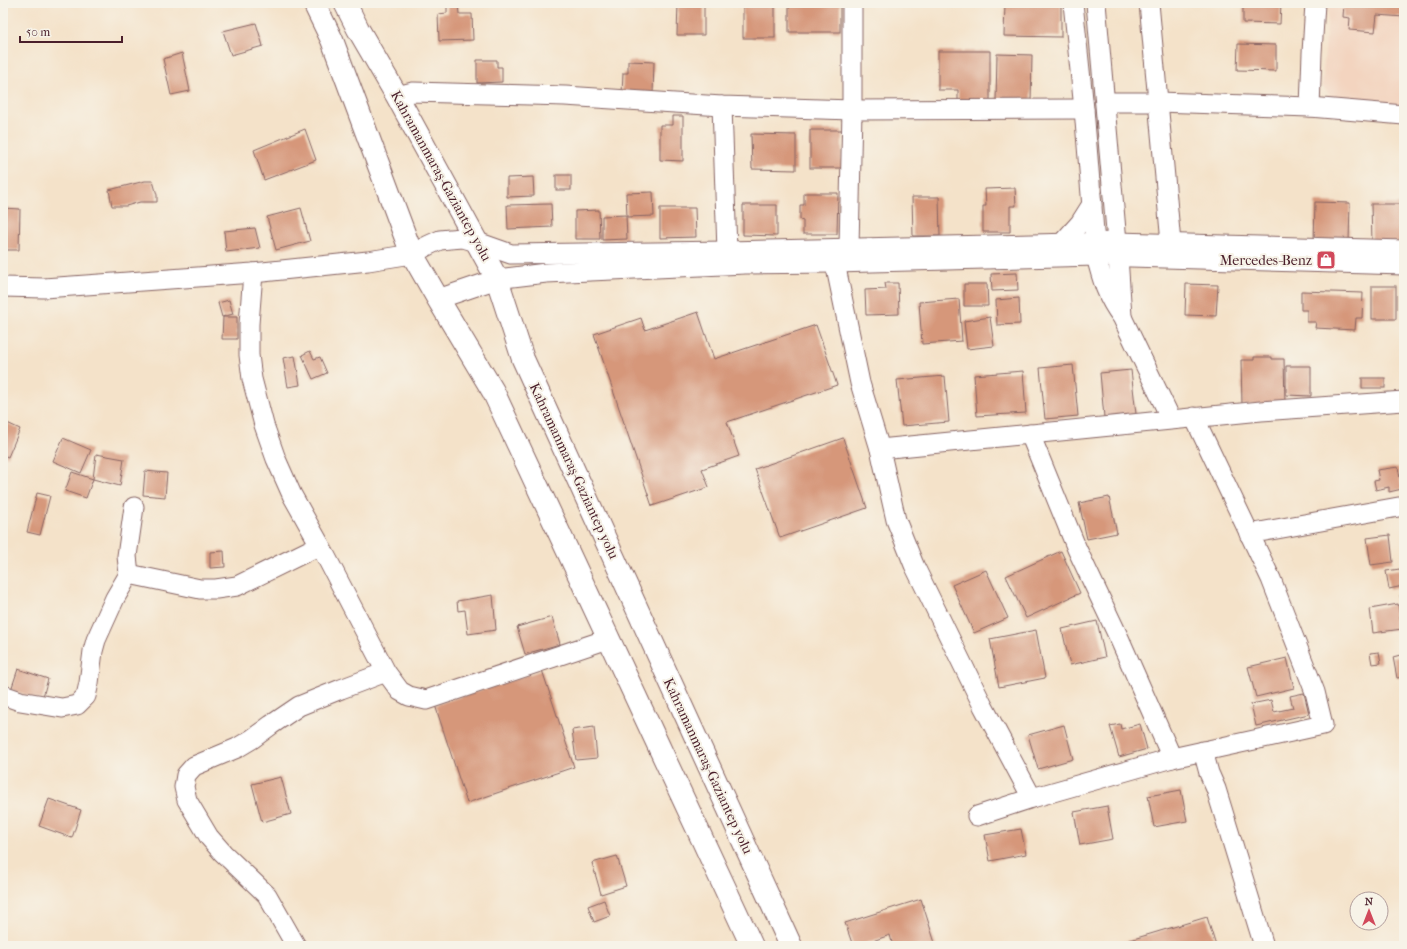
<svg xmlns="http://www.w3.org/2000/svg" width="1407" height="949" font-family="'IM FELL French Canon',serif">
	<rect width="100%" height="100%" fill="#f7f3e8"/>
	<filter id="ink" filterUnits="userSpaceOnUse"><feTurbulence type="fractalNoise" baseFrequency=".025" numOctaves="2"/><feDisplacementMap in="SourceGraphic" scale="8" xChannelSelector="R" yChannelSelector="G"/><feConvolveMatrix kernelMatrix="1 2 1 2 8 2 1 2 1" color-interpolation-filters="sRGB"/></filter>
	<filter id="wash" filterUnits="userSpaceOnUse"><feTurbulence type="fractalNoise" baseFrequency=".012" numOctaves="4" result="noise"/><feDisplacementMap in="SourceGraphic" scale="16" xChannelSelector="R" yChannelSelector="G"/><feGaussianBlur stdDeviation="0.9" result="paint"/><feColorMatrix in="noise" values="0 0 0 0 0 0 0 0 0 0 0 0 0 0 0 0 0 1.4 0 .05"/><feComposite in="paint" operator="in"/></filter>
	<g filter="url(#wash)">
		<rect width="100%" height="100%" fill="#f4e2c9"/>
		<!-- built -->
		<polygon fill="#f3d4bf" points="1329,3 1404,3 1404,106 1336,102 1322,86"/>
		<g id="blocks">
			<!-- building -->
			<g fill="#d6977a">
				<polygon points="678,3 704,3 704,35 677,35"/>
				<rect x="743" y="3" width="32" height="35"/>
				<rect x="789" y="3" width="51" height="29"/>
				<polygon points="1005,3 1061,3 1061,37 1004,36"/>
				<polygon points="1243,3 1281,3 1280,24 1243,23"/>
				<polygon points="1344,3 1404,3 1404,17 1377,15 1375,32 1349,30 1350,18 1343,17"/>
				<polygon points="458,5 459,14 472,14 473,40 439,41 438,14 447,13 447,6"/>
				<polygon points="256,23 263,46 231,55 223,31"/>
				<polygon points="1238,44 1276,45 1276,71 1237,70"/>
				<polygon points="938,51 990,51 990,102 958,102 958,90 938,90"/>
				<polygon points="182,53 190,91 171,95 163,59"/>
				<polygon points="997,54 1032,55 1031,102 996,102"/>
				<polygon points="477,60 497,60 497,67 502,67 502,82 477,83"/>
				<polygon points="628,61 654,62 653,93 622,93 623,73 628,73"/>
				<polygon points="673,116 683,116 683,161 660,160 660,125 673,125"/>
				<polygon points="305,129 316,160 264,180 254,150"/>
				<rect x="810" y="130" width="32" height="38"/>
				<polygon points="751,134 796,135 796,170 752,169"/>
				<rect x="556" y="175" width="15" height="15"/>
				<polygon points="533,177 534,196 507,197 507,178"/>
				<polygon points="145,181 153,181 157,195 157,202 140,202 126,206 112,206 109,190"/>
				<polygon points="1015,188 1016,206 1010,206 1010,232 983,232 983,206 986,206 985,189"/>
				<polygon points="653,192 654,216 627,217 626,193"/>
				<polygon points="804,193 838,193 837,234 803,234 803,221 800,220 800,205 804,205"/>
				<polygon points="912,197 939,197 940,236 913,236"/>
				<polygon points="1315,202 1350,203 1349,242 1314,241"/>
				<polygon points="551,204 552,227 508,229 507,205"/>
				<polygon points="1371,204 1404,204 1404,242 1372,242"/>
				<polygon points="743,205 777,205 777,236 743,235"/>
				<polygon points="3,208 20,209 19,250 3,250"/>
				<polygon points="301,208 310,241 276,250 267,217"/>
				<polygon points="660,208 695,208 696,237 660,238"/>
				<polygon points="599,210 600,239 575,239 575,211"/>
				<polygon points="626,215 627,239 602,240 602,216"/>
				<polygon points="255,228 260,248 226,252 224,231"/>
				<polygon points="1017,273 1018,290 992,291 991,274"/>
				<polygon points="885,283 898,283 899,314 866,315 865,290 886,289"/>
				<polygon points="964,284 987,284 988,306 964,306"/>
				<polygon points="1186,284 1218,285 1216,316 1185,315"/>
				<rect x="1372" y="286" width="24" height="33"/>
				<polygon points="1301,291 1363,293 1362,318 1356,318 1355,330 1315,328 1316,322 1307,322 1307,310 1301,310"/>
				<polygon points="1019,298 1020,324 997,325 996,300"/>
				<polygon points="959,299 962,341 922,344 919,302"/>
				<polygon points="229,300 233,314 222,317 218,303"/>
				<polygon points="698,312 714,359 816,325 837,385 727,422 739,456 702,469 709,487 652,506 594,334 641,318 645,330"/>
				<polygon points="223,317 237,317 237,339 222,339"/>
				<polygon points="990,317 994,346 967,349 964,321"/>
				<polygon points="310,351 314,359 320,357 327,373 313,379 302,355"/>
				<polygon points="295,356 300,385 288,387 283,358"/>
				<polygon points="1254,357 1272,357 1272,359 1284,359 1285,404 1242,405 1241,360 1254,360"/>
				<polygon points="1073,365 1078,416 1045,419 1040,368"/>
				<polygon points="1286,366 1311,366 1311,396 1286,395"/>
				<polygon points="1131,370 1136,414 1104,417 1100,373"/>
				<polygon points="1023,371 1026,413 977,416 974,375"/>
				<polygon points="945,376 949,422 902,426 897,380"/>
				<rect x="1362" y="378" width="23" height="10"/>
				<polygon points="3,421 20,429 8,457 3,455"/>
				<polygon points="63,438 91,450 81,473 53,461"/>
				<polygon points="843,438 867,508 780,538 755,469"/>
				<polygon points="96,454 124,459 120,486 93,479 86,498 65,491 72,472 93,479"/>
				<polygon points="1398,467 1402,489 1389,492 1389,487 1376,490 1374,481 1379,480 1377,470"/>
				<polygon points="145,471 167,473 165,497 143,495"/>
				<polygon points="37,493 50,496 40,535 27,532"/>
				<polygon points="1109,497 1117,533 1087,539 1079,503"/>
				<polygon points="1390,535 1393,562 1371,565 1367,538"/>
				<polygon points="224,551 225,567 210,568 210,552"/>
				<polygon points="1061,551 1080,593 1026,618 1006,576"/>
				<polygon points="1400,569 1403,586 1389,589 1386,571"/>
				<polygon points="986,570 1008,618 974,633 952,585"/>
				<polygon points="1404,594 1404,615 1403,615 1400,595"/>
				<polygon points="493,595 496,630 468,634 465,610 458,611 457,601"/>
				<polygon points="1398,604 1402,629 1373,633 1370,609"/>
				<polygon points="552,617 560,644 525,654 517,627"/>
				<polygon points="1097,621 1105,657 1070,665 1062,629"/>
				<polygon points="1036,630 1045,678 999,687 990,639"/>
				<polygon points="1379,652 1381,663 1372,664 1370,653"/>
				<polygon points="1404,654 1404,677 1397,678 1393,657"/>
				<polygon points="1287,658 1294,688 1256,697 1248,667"/>
				<polygon points="18,669 48,679 42,700 11,690"/>
				<polygon points="542,670 574,767 467,803 435,705"/>
				<polygon points="1304,693 1309,714 1256,726 1251,704 1271,700 1274,712 1293,708 1290,696"/>
				<polygon points="1120,724 1121,729 1140,724 1147,749 1119,757 1110,726"/>
				<polygon points="1064,725 1073,759 1038,769 1028,735"/>
				<polygon points="594,727 597,758 576,760 572,730"/>
				<polygon points="281,777 291,814 262,822 252,784"/>
				<polygon points="1181,790 1187,821 1154,827 1148,796"/>
				<polygon points="49,799 81,810 72,838 39,826"/>
				<polygon points="1107,806 1113,839 1080,845 1074,812"/>
				<polygon points="1021,829 1026,854 990,861 985,835"/>
				<polygon points="617,856 626,886 601,894 592,863"/>
				<polygon points="921,899 936,946 893,946 890,935 858,946 853,946 845,923"/>
				<polygon points="604,900 610,916 594,922 588,906"/>
				<polygon points="1207,917 1216,946 1110,946"/>
			</g>
		</g>
	</g>
	<g filter="url(#ink)">
		<use href="#blocks" fill-opacity="0" stroke="#866362" stroke-width="1"/>
		<g fill="none" stroke-linecap="round" stroke-linejoin="round">
			<!-- minor casing -->
			<g stroke="#866362" stroke-width="21">
				<g id="minor">
					<path d="M1073 3 1084 109 1096 256C1102 280 1107 297 1122 317L1171 419"/>
					<polyline points="1096,3 1117,242 1122,316"/>
					<polyline points="1149,3 1171,243"/>
					<polyline points="397,96 413,92 565,96 722,106 852,110 1084,109"/>
					<polyline points="1106,102 1158,102 1310,107 1404,115"/>
					<polyline points="722,106 727,251"/>
					<polyline points="1310,107 1312,53 1315,3"/>
					<polyline points="1062,243 1080,223 1092,204"/>
					<polyline points="849,247 852,110 852,3"/>
					<polyline points="835,263 860,383 880,449 896,520 914,565 983,706 1032,798"/>
					<polyline points="253,273 249,324 249,355 252,379 264,425 276,459 292,495 320,545 386,672 400,691 409,696 426,700 608,639"/>
					<polyline points="3,287 44,288 156,280 253,273 368,261 412,254 429,245 440,240 450,239 463,238 477,242 511,254 727,251 1117,242 1404,250"/>
					<polyline points="438,299 497,279 546,273 745,264 835,263 1096,256 1404,265"/>
					<polyline points="1030,434 1077,549 1120,640 1172,758"/>
					<polyline points="880,449 1261,411 1404,401"/>
					<polyline points="1249,534 1404,506"/>
					<polyline points="129,574 200,589 216,589 237,586 320,545"/>
					<polyline points="3,695 20,701 62,708 77,705 86,696 89,683 93,651 96,640 115,598 129,574 127,556 134,507"/>
					<polyline points="1203,751 1209,773 1216,789 1264,946"/>
					<polyline points="977,816 1032,798 1172,758 1323,725 1315,692 1271,579 1194,417"/>
					<polyline points="296,946 267,895 223,853 209,837 187,800 184,787 186,775 194,766 237,748 252,739 271,725 299,706 341,689 386,672"/>
				</g>
			</g>
			<!-- highway casing -->
			<g stroke="#866362" stroke-width="24">
				<g id="highway">
					<polyline points="314,3 332,40 411,252 438,299 493,391 752,946"/>
					<polyline points="345,3 358,29 397,96 497,279 523,359 791,946"/>
				</g>
			</g>
			<!-- minor -->
			<use href="#minor" stroke="#fff" stroke-width="19"/>
			<!-- highway -->
			<use href="#highway" stroke="#fff" stroke-width="22"/>
		</g>
	</g>
	<!-- icons -->
	<defs>
		<g id="shop-square" transform="scale(1)"><rect x="-9" y="-9" width="18" height="18" rx="4" fill="#d1495b" stroke="#f7f3e8"/><path d="M-5-2.5h2.3a2.7 3.5 0 0 1 5.4 0H5L5.5 6h-11ZM-1.5-2.5h3a1.5 2.3 0 0 0-3 0Z" fill="#fff"/></g>
	</defs>
	<g fill-rule="evenodd">
		<use href="#shop-square" x="1326" y="260"/>
	</g>
	<g text-anchor="middle" dominant-baseline="central" stroke-width="4" stroke-linejoin="round" paint-order="stroke">
		<!-- street labels -->
		<g font-size="14" fill="#4a1f2b" stroke="#f7f3e8">
			<text transform="translate(441 176) rotate(61)">Kahramanmaraş-Gaziantep yolu</text>
			<text transform="translate(574 471) rotate(65)">Kahramanmaraş-Gaziantep yolu</text>
			<text transform="translate(708 766) rotate(65)">Kahramanmaraş-Gaziantep yolu</text>
		</g>
		<!-- poi labels -->
		<g font-size="14" fill="#4a1f2b" stroke="#f7f3e8" text-anchor="end">
			<text x="1312" y="260">Mercedes-Benz</text>
		</g>
	</g>
	<!-- margin -->
	<rect width="1407" height="949" fill="none" stroke="#f7f3e8" stroke-width="16"/>
	<!-- north arrow -->
	<g transform="translate(1369 911)"><circle r="19" fill="#f7f3e8" stroke="#b29e9c"/>
	<path d="M0-3L7 15L0 10L-7 15Z" fill="#d1495b"/>
	<text y="-6" font-size="11" font-weight="bold" text-anchor="middle" fill="#4a1f2b">N</text>
	</g>
	<!-- scale -->
	<path d="M20 36v6h102v-6" fill="none" stroke="#4a1f2b" stroke-width="2"/>
	<text x="26" y="36" font-size="12" fill="#4a1f2b" stroke="#f7f3e8" stroke-width="3" paint-order="stroke">50 m</text>
</svg>
